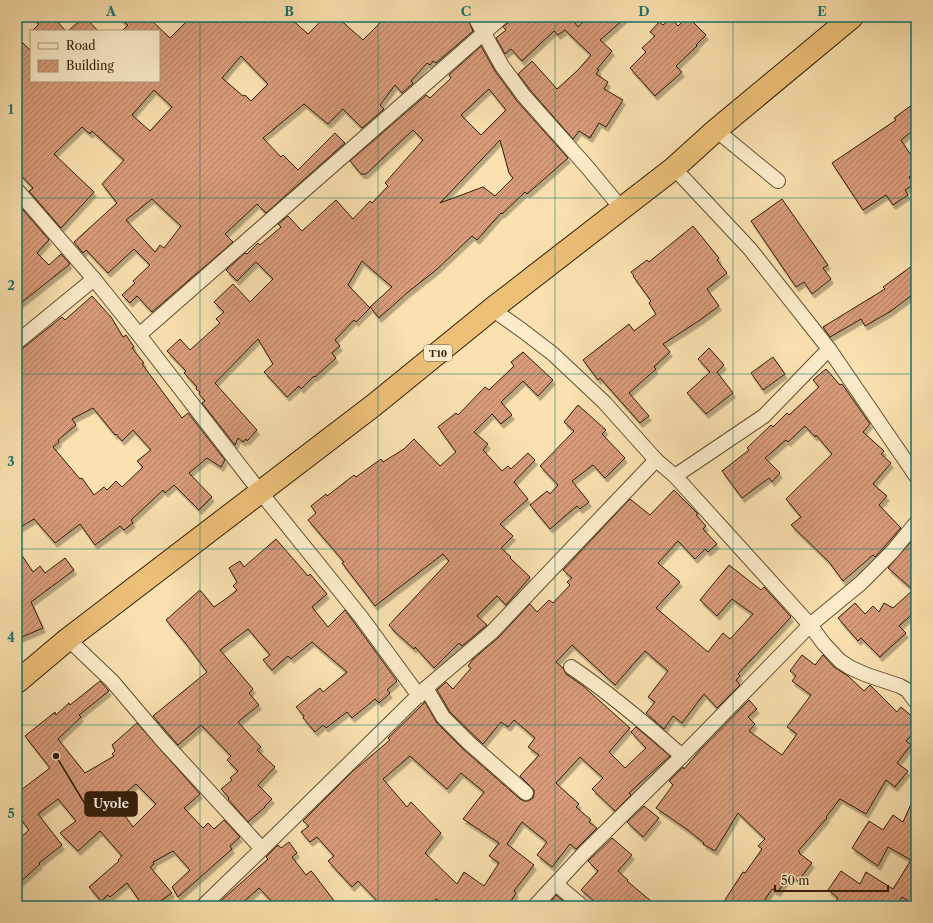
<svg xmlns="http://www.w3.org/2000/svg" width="933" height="923" font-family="'Libre Caslon Text',serif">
	<defs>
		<pattern id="building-hatch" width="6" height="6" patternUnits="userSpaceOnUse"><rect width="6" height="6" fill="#d99b7a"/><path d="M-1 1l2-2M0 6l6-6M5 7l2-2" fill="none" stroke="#b07e62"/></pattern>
		<filter id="shadow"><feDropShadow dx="2.5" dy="4.5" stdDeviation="0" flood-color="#0004"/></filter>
	</defs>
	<rect width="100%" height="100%" fill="#fae1af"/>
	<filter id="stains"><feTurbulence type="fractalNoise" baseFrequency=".005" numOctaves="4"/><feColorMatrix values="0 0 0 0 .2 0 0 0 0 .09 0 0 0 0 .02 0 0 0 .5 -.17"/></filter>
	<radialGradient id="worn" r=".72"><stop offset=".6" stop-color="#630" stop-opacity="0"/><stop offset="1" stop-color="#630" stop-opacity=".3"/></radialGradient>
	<!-- building -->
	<g fill="url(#building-hatch)" stroke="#301c07" fill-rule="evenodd" filter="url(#shadow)">
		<polygon points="32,17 53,17 66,31 32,31 39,24"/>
		<polygon points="84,17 85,17 98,31 68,31"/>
		<path d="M118 17H148L170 38 191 17H289L308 34 325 17H337L363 40 386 17H467L473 31 436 63 433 61 430 65 427 63 411 81 413 83 402 93 395 85 380 105 384 109 362 128 343 109 328 124 304 104 263 138 281 157 283 155 298 170 335 133 345 143 266 213 257 204 225 234 233 242 152 312 137 296 130 303 122 295 135 283 133 281 150 265 134 249 108 273 86 250 83 253 74 242 117 203 102 184 124 160 92 131 90 134 82 127 54 154 94 192 61 228 29 191 33 188 17 171V49L23 43 31 51V81H159V31H122L128 25ZM241 56 268 84 251 101 245 95 243 96 222 78ZM154 90 172 107 150 131 132 115ZM152 199 181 226 164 248 160 245 155 252 126 220Z"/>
		<polygon points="510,17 579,17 574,22 578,27 587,17 626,17 600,40 612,51 597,69 599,70 596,74 608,82 604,89 623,100 606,127 599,123 590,138 579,131 573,139 531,91 518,74 532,61 557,89 578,70 591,55 565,30 558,35 554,31 522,61 511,49 505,54 496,38 506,30 503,27 508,23"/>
		<polygon points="688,17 706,35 696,45 697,46 676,66 682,72 655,96 630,68 646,52 642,48 655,36 650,32 659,22 663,25 671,18 678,26"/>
		<path d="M481 46 495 71 517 101 568 158 527 194 525 192 502 214 501 213 477 240 472 236 436 270 408 292 379 318 370 307 392 287 362 261 348 285 370 308 356 322 354 320 335 340 340 346 332 353 336 358 315 377 314 376 301 389 299 386 287 397 264 372 273 364 258 339 215 383 257 430 247 441 246 439 243 442 238 438 235 445 202 403 205 401 199 394 200 392 196 389 197 387 184 373 186 371 167 351 180 339 190 350 220 323 216 319 224 312 214 302 233 284 250 302 273 279 256 262 237 281 226 270 245 253 247 254 258 243 260 245 281 227 278 224 288 216 302 231 336 200 353 219 370 201 372 203 388 186 385 183 423 140 413 130 366 174H361L350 161 426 95 430 98 451 78 449 75ZM489 89 506 110 481 135 461 115ZM500 140 509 173 513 178 495 196 483 187 440 203Z"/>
		<polygon points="916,102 916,128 901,140 916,163 916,172 909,177 914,184 905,190 908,195 893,205 886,195 863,210 832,163 896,120 894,118"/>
		<polygon points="782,199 828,265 823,268 831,279 812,294 804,282 796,287 751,221"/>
		<polygon points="17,203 49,240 37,253 49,265 61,254 70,264 17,306"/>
		<polygon points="693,226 719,258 717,260 727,273 707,289 719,306 700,320 663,344 670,352 654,367 656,369 629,393 649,416 640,423 600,378 598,380 583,360 629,324 634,331 656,314 649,303 651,301 633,276 634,276 631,272 647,260 649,262"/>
		<polygon points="916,263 916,292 891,311 865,326 861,319 830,337 823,327 885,289 883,287"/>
		<path d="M92 296 111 317 123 337 126 335 134 347 132 348 144 363 142 364 182 418 188 413 225 460 221 467 207 458 189 473 212 497 199 510 174 485 165 493 163 490 131 520 133 523 124 530 120 526 95 545 80 524 55 543 34 519 17 529V350L22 349 62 317 65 320ZM93 408 115 435 116 434 122 441 133 430 151 450 137 461 143 467 122 487 116 481 107 490 104 487 94 495 82 478 80 479 53 447 59 442 58 440 76 425 72 419Z"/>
		<polygon points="709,348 724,365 717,372 733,393 706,414 687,393 710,372 698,359"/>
		<polygon points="523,352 553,380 538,396 523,381 501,402 512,415 501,424 492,414 474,432 488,444 483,450 502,471 508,466 511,469 528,453 535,460 514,482 528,499 500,524 513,536 501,548 511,557 510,558 530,577 506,605 497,596 477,616 487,625 462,646 459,643 434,668 415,647 414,649 394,631 389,625 449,561 443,554 375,606 342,563 344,562 308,520 316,513 311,506 326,494 327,496 354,475 356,477 381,459 383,462 404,449 414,439 440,466 456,452 438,427 456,413 458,415 485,387 489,390 514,366 511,362"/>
		<polygon points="773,357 785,374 763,390 751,373"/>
		<polygon points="826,369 840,385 842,384 870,424 863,432 884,451 881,454 891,463 873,484 887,496 879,505 901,528 875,557 873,555 843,581 829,562 791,525 801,517 786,499 832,454 816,435 815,437 805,426 788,442 786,440 765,458 780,473 772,482 769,478 742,498 722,471 749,450 747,448 771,425 773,427 787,413 789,415 819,387 813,380"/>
		<polygon points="578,405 606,430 602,434 625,458 605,478 593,465 572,481 589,502 580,509 577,506 550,529 530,505 547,491 550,494 558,485 540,466 574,431 564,422"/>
		<path d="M674 490 698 514 696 515 706 526 703 529 717 544 708 552 705 549 695 559 678 541 658 563 680 582 656 608 708 652 723 633 730 639 753 614 732 599 717 616 700 600 729 565 761 590 764 587 791 617 738 674 740 676 736 680 740 685 717 708 704 694 682 723 673 716 664 729 646 713 655 702 648 697 668 671 645 651 615 685 572 645 556 662 563 668 566 674 582 685 630 728 609 752 625 768 646 748 631 732 636 727 670 756 629 793 631 795 615 811 592 789 603 778 580 757 556 783 579 804 576 807 591 820 589 822 597 828 576 849 570 844 552 867 537 855 547 842 522 822 507 844 534 865 514 891 516 893 509 904 504 901 501 906H447L436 899 431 906H382L358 881 352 887 328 861 334 856 317 837 310 842 301 832 309 826 303 821 353 771 390 740 388 738 425 702 437 723 463 749 520 799 524 801H528L533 798 534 794V790L520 776 539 755 528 747 535 738 514 720 508 727 501 722 483 744 450 712 437 690 446 682 453 689 471 668 468 666 473 659 498 638 530 604 537 612 549 600 553 603 570 585 567 582 572 578 563 570 630 499 650 515ZM410 756 447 789 461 773 484 792 463 819 499 843 489 856 499 863 484 886 464 872 457 884 425 853 441 833 411 802 407 807 383 779Z"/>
		<polygon points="916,536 916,611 899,626 906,633 880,657 861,638 858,641 838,618 855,603 865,614 873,606 879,612 884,603 893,608 913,590 888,568"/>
		<polygon points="276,539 308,576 310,574 327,594 312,607 328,627 345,610 397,681 387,690 390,693 379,703 375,699 352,718 347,712 326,728 323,725 315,732 303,718 304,716 296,707 320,688 323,692 347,672 312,642 291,659 288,656 272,670 263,660 270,655 248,629 220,650 253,689 249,693 259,705 238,722 261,747 257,750 275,767 258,785 272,799 265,806 265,807 248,822 228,799 229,798 221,789 232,780 230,778 238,771 227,760 231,756 201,725 178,745 153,716 207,672 186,644 166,620 200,590 214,607 227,598 237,590 233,586 237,582 229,568 240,561 244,567"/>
		<polygon points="17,548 33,572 40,566 45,573 65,558 74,570 31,602 43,628 17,639"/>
		<polygon points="802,655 815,665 823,655 834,667 848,676 864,691 870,685 897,712 901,707 916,720 916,730 906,741 911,745 897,763 908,771 895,787 886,780 866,814 840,799 826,817 827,818 798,851 800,852 799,853 812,863 798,881 790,874 778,892 772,889 761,906 721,906 743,872 745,873 762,849 758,846 765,839 738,813 715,851 703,844 704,843 688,830 656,808 673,785 669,781 683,767 684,769 701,749 749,700 757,709 748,717 755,724 749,731 782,755 797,734 787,727 811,695 792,681 796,676 790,671"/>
		<path d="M100 681 109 691 79 715 81 717 58 739 85 773 114 756 112 754 115 751 112 745 137 723 200 794 184 808 203 828 208 823 214 829 224 820 240 837 230 846 232 849 178 897 172 887 190 870 173 851 153 862 154 864 150 867 172 893 153 906H143L127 883 110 897 108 895 101 901 89 887 119 861 118 860 122 856 100 831 78 851 60 833 76 821 58 799 38 814 62 845 39 863 40 864 17 885V841L29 830 17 814V793L50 768 25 736 55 712 56 715 69 703 70 705ZM136 784 156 804 133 827 115 802Z"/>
		<polygon points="916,793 916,891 910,902 902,897 896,906 865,906 858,902 855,906 833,906 838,898 828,890 841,871 860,884 866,872 893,889 911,860 888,847 878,866 852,848 869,821 883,830 893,815 903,822"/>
		<polygon points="644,806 659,818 643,837 627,822"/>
		<polygon points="612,838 632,855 618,871 628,880 627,881 657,906 600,906 581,890 598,871 588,861"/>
		<polygon points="289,842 297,853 292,857 306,875 311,871 313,873 338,906 276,906 259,888 239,906 215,906 268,859 266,857 278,845 281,848"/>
		<polygon points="556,895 569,906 547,906"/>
	</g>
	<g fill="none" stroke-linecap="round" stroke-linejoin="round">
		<!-- street casing -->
		<g stroke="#624d31" stroke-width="16">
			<g id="street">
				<polyline points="475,17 502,66 524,96 588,168 621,208"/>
				<polyline points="716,130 778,181"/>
				<polyline points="674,168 750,249 829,349 916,476"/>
				<polyline points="17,190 94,279 139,335 261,493 361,617 419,696"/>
				<polyline points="492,309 523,331 553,354 604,402 656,460 675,476 810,625 824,644 840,661 851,668 867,675 900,686 907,690 916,702"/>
				<polyline points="139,335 502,17"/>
				<polyline points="17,342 94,279"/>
				<polyline points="675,476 764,416 829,349"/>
				<polyline points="68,639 112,681 162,740 262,849"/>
				<path d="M571 667C611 694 646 724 682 756"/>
				<polyline points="426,688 443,717 469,743 526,793"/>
				<polyline points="556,884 582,906"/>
				<polyline points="203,906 262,849 426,688 492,632 656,460"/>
				<polyline points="535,906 584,853 682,756 810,625 861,583 892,552 916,523"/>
			</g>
		</g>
		<!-- highway casing -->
		<g stroke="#301c07" stroke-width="24">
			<polyline id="highway" points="17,682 68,639 374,405 492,309 674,168 716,130 852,17"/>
		</g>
		<!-- street -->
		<use href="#street" stroke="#fceccb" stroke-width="14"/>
		<!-- highway -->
		<use href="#highway" stroke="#edc078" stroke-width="22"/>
	</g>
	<!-- grid -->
	<path fill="none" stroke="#0f766e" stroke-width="1" stroke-opacity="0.55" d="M200 17V906M378 17V906M555 17V906M733 17V906M17 198H916M17 374H916M17 549H916M17 725H916"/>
	<g text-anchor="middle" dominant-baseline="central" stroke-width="3" stroke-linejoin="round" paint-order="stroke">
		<!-- shield labels -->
		<rect fill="#fceccb" stroke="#6d5a42" stroke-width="1" x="424" y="345" width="28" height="16" rx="3"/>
		<g font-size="10" font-weight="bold" fill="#301c07">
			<text x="438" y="353">T10</text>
		</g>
	</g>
	<!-- callouts -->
	<path fill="none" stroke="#301c07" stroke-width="1.5" d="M56 756L85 804"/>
	<circle fill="#301c07" stroke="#fceccb" stroke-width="1.5" cx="56" cy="756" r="4"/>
	<rect fill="#301c07" stroke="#301c07" stroke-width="1.5" x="85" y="792" width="52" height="24" rx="4"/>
	<g font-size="12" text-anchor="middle" font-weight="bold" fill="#fff">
		<text x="111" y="808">Uyole</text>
	</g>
	<!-- margin -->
	<rect width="933" height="923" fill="none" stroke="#fae1af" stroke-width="44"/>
	<!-- legend -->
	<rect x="30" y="30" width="130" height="52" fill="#fceccb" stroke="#aa997d"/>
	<rect x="38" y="43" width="20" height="6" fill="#fceccb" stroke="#aa997d"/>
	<text x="66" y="50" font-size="12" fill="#301c07">Road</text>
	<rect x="38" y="60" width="20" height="12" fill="url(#building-hatch)" stroke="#aa997d"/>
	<text x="66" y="70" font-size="12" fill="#301c07">Building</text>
	<!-- scale -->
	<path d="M775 885v6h113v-6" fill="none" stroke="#301c07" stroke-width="2"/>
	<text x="781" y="885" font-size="12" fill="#301c07" stroke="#fceccb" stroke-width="3" paint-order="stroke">50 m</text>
	<rect x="22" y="22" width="889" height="879" fill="none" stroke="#0f766e" stroke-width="1.5"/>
	<g font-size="13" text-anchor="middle" font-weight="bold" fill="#0f766e">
		<text x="111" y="16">A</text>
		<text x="289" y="16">B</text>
		<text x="466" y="16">C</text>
		<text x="644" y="16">D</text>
		<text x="822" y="16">E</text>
		<text x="11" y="114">1</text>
		<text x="11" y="290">2</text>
		<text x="11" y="466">3</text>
		<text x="11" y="642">4</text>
		<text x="11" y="818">5</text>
	</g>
	<rect width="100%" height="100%" filter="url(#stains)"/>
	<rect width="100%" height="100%" fill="url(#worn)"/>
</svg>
